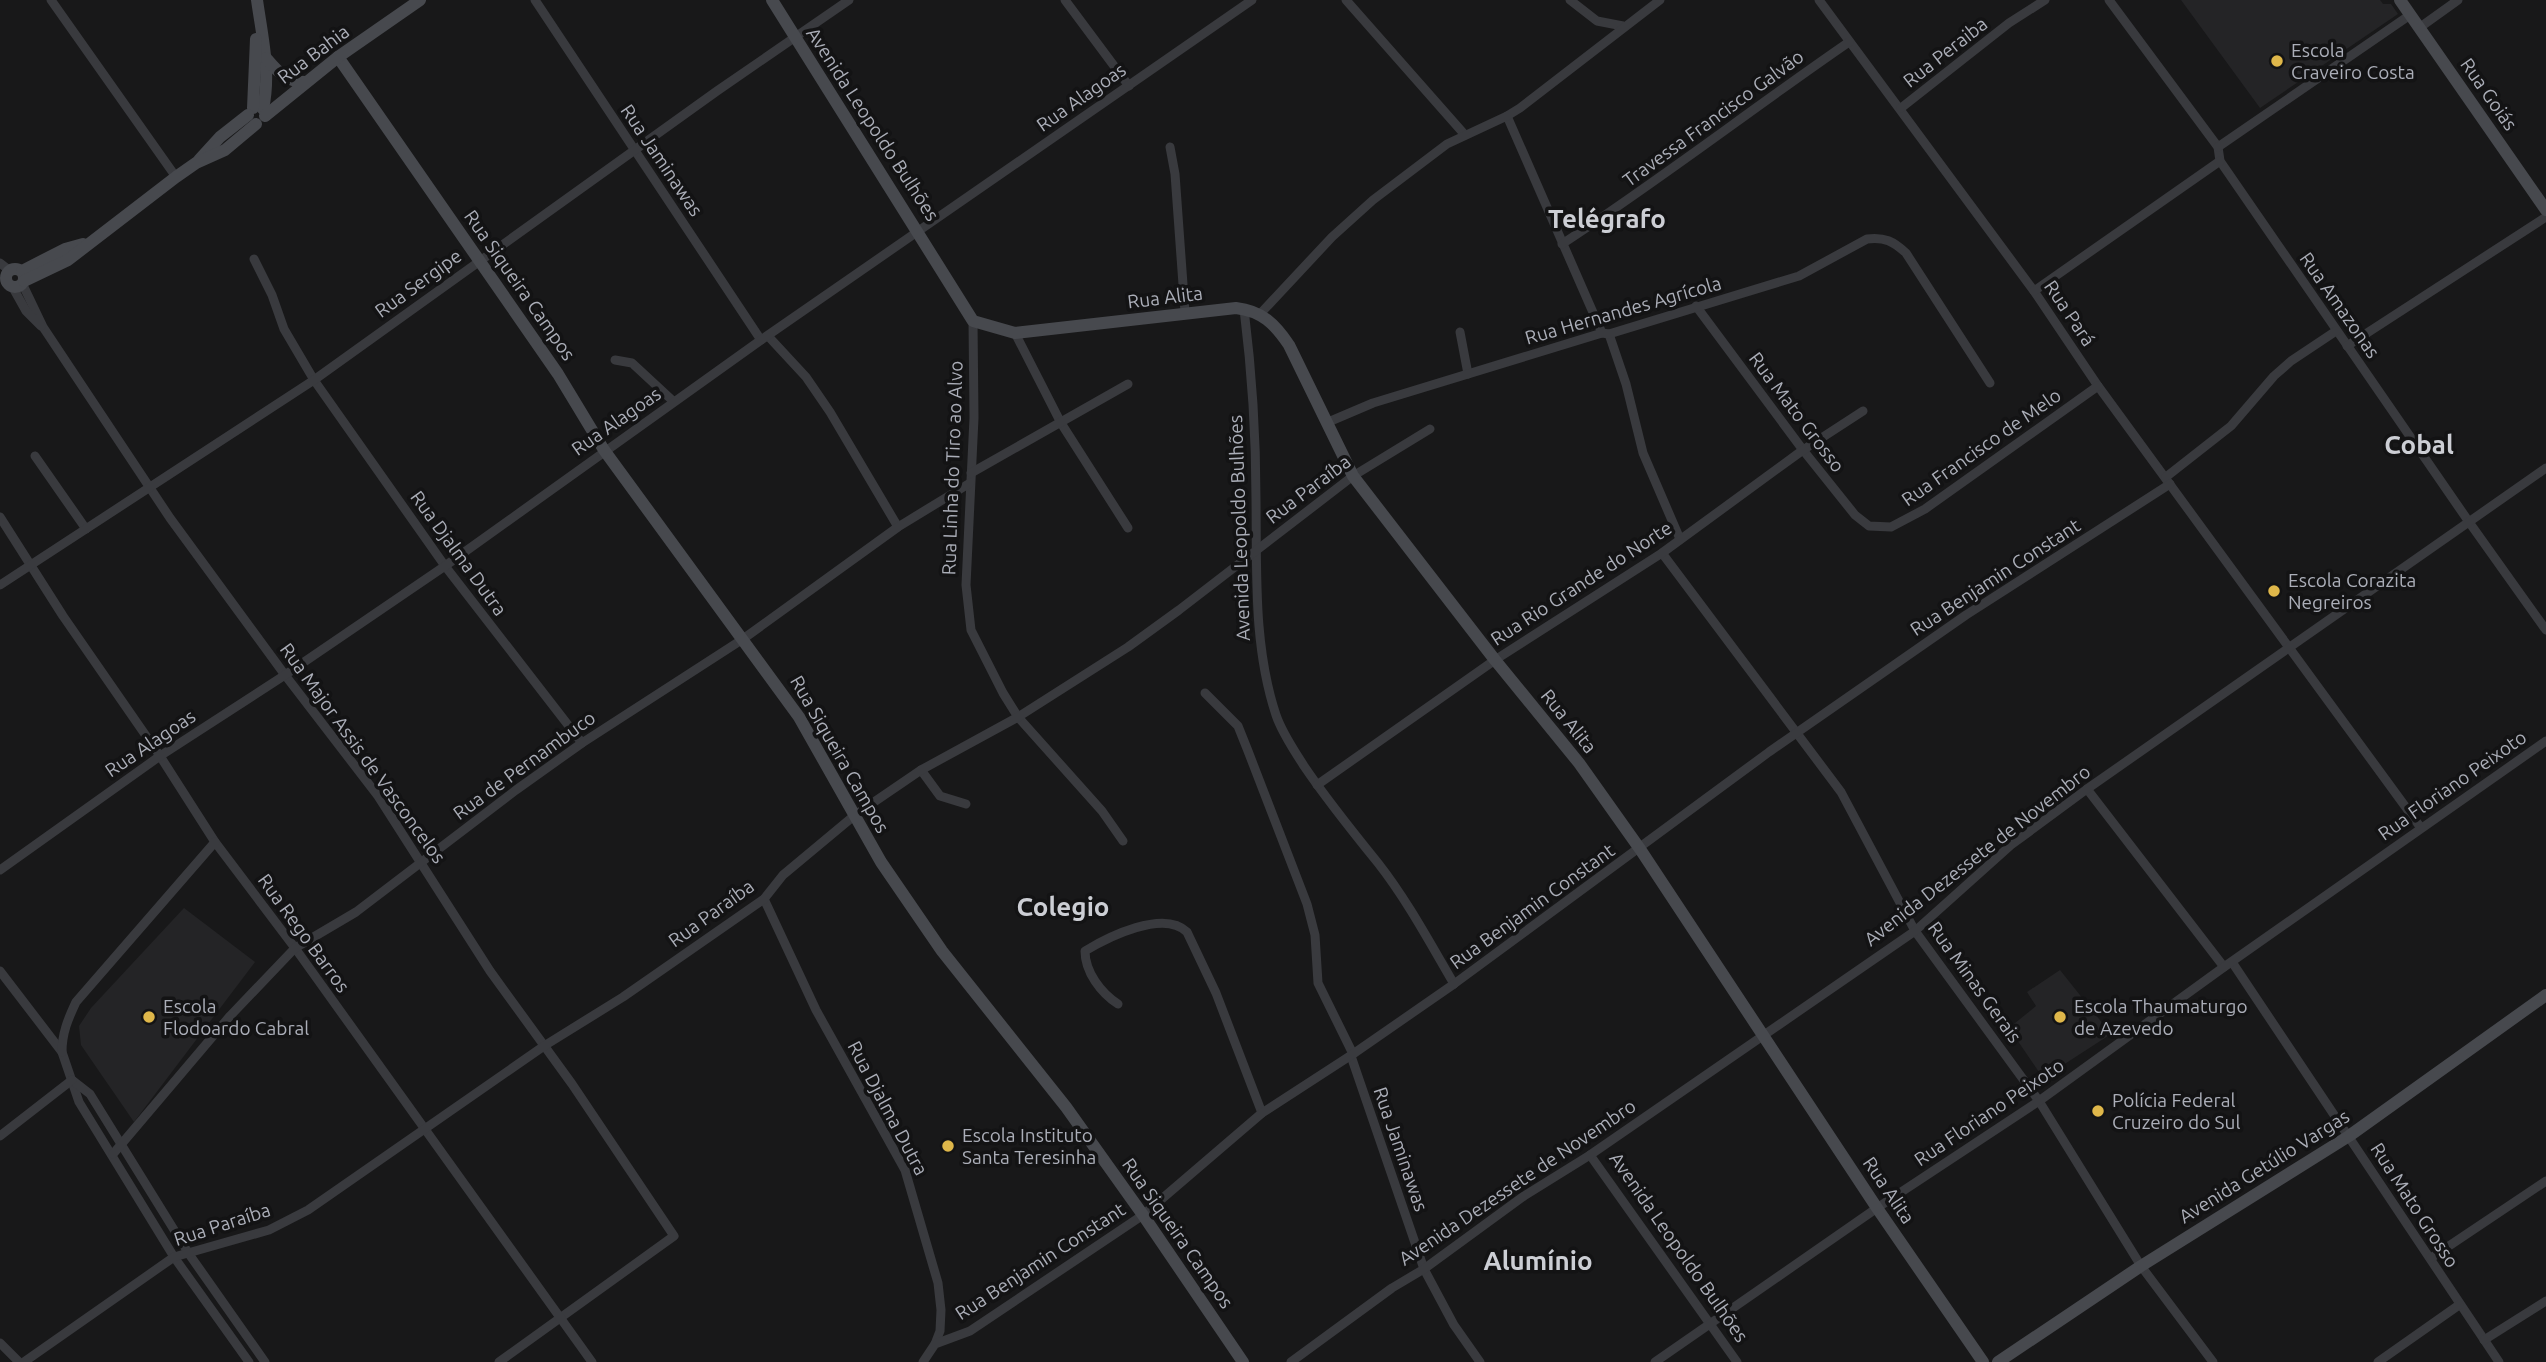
<svg xmlns="http://www.w3.org/2000/svg" width="2546" height="1362" font-family="Ubuntu,sans-serif">
	<rect width="100%" height="100%" fill="#181819"/>
	<!-- built -->
	<g fill="#242426">
		<polygon points="2181,0 2380,0 2383,4 2391,4 2398,14 2260,108"/>
		<polygon points="184,908 255,962 134,1122 81,1045 79,1026 91,1008"/>
		<polygon points="2060,970 2111,1034 2043,1078 2009,1028 2036,1006 2027,992"/>
	</g>
	<g fill="none" stroke-linecap="round" stroke-linejoin="round">
		<!-- street -->
		<g stroke="#393a3e" stroke-width="9">
			<polyline points="51,0 176,177"/>
			<polyline points="535,0 761,340"/>
			<polyline points="1065,0 1129,86"/>
			<polyline points="1346,0 1465,135"/>
			<polyline points="1570,0 1597,21 1623,26"/>
			<polyline points="1819,0 2034,291 2098,386 2421,828"/>
			<polyline points="2109,0 2218,147 2220,161 2469,522 2546,630"/>
			<polyline points="2419,28 2458,0"/>
			<polyline points="1901,108 2009,23 2045,0"/>
			<polyline points="1507,116 1602,333"/>
			<polyline points="1170,147 1175,174 1185,312"/>
			<polyline points="2218,147 2410,15"/>
			<path d="M1562 244C1660 180 1753 108 1849 42"/>
			<polyline points="254,259 272,295 284,329 314,380 445,566 582,743"/>
			<polyline points="0,263 9,270"/>
			<polyline points="22,283 43,327 170,518 285,675 378,796 490,971 572,1084 674,1236 499,1362"/>
			<polyline points="12,286 26,311 41,326"/>
			<polyline points="2034,291 2220,161"/>
			<polyline points="1696,306 1803,450 1855,515 1869,526 1891,527 1925,509 2098,386"/>
			<path d="M1244 309C1252 373 1256 435 1256 499 1257 571 1253 646 1276 715 1282 733 1294 750 1304 766 1327 800 1352 831 1378 863 1407 900 1430 943 1454 984"/>
			<polyline points="1260,314 1332,237 1373,200 1447,144 1507,116 1520,108 1660,0"/>
			<polyline points="973,321 974,418 966,585 971,630 1003,693 1018,717 1102,811 1123,841"/>
			<polyline points="1460,332 1468,374"/>
			<polyline points="1015,333 1061,423 1128,528"/>
			<polyline points="1609,334 1626,384 1643,453 1680,539"/>
			<polyline points="768,336 806,377 830,412 898,527"/>
			<polyline points="2347,346 2546,217"/>
			<polyline points="615,360 632,363 673,401"/>
			<path d="M1326 423 1373 403 1602 333 1609 334 1799 276 1867 239C1885 237 1893 241 1906 253L1990 383"/>
			<polyline points="35,456 86,529"/>
			<polyline points="971,473 1128,384"/>
			<polyline points="2166,477 2231,426 2274,376 2291,361 2336,331"/>
			<polyline points="0,517 63,616 160,756 215,842 295,948 592,1362"/>
			<polyline points="1662,553 1841,792 1915,931 2039,1101 2141,1266 2213,1362"/>
			<polyline points="0,585 314,380 717,91 849,0"/>
			<polyline points="1205,693 1238,726 1248,751 1307,904 1315,935 1318,983 1353,1054"/>
			<polyline points="921,770 940,796 966,804"/>
			<polyline points="1317,785 1495,660 1662,553 1803,450 1863,411"/>
			<polyline points="2087,789 2224,967"/>
			<polyline points="0,870 160,756 285,675 445,566 761,340 1252,0"/>
			<polyline points="764,899 816,1010 905,1170 938,1283 941,1310 940,1331 935,1344"/>
			<polyline points="2232,962 2499,1362"/>
			<polyline points="0,971 62,1052 79,1102 174,1257 249,1362"/>
			<path d="M1118 1004C1101 993 1085 972 1085 951 1108 937 1164 909 1187 932L1216 993 1262 1113"/>
			<path d="M62 1052C62 1033 68 1019 76 1002L215 842"/>
			<polyline points="1351,1056 1424,1269 1454,1325 1480,1362"/>
			<polyline points="72,1080 90,1094 189,1254 265,1362"/>
			<polyline points="0,1136 72,1080"/>
			<polyline points="113,1154 230,1016 295,948 356,912 516,790 582,743 743,639 898,527 970,483"/>
			<polyline points="1590,1155 1737,1362"/>
			<polyline points="2431,1258 2546,1181"/>
			<polyline points="2484,1340 2546,1301"/>
			<polyline points="0,1343 19,1362"/>
			<polyline points="24,1362 174,1257 269,1230 308,1210 544,1046 623,997 764,899 783,875 855,815 921,770 1018,717 1128,647 1179,610 1353,476 1430,429"/>
			<polyline points="923,1362 935,1344 970,1331 1143,1215 1262,1113 1353,1054 1454,984 1769,752 1966,615 2170,484"/>
			<polyline points="1291,1362 1392,1288 1424,1269 1524,1196 1590,1155 1915,931 2011,845 2087,789 2546,468"/>
			<polyline points="1655,1362 1877,1208 2039,1101 2224,967 2546,741"/>
			<polyline points="2378,1362 2459,1305"/>
		</g>
		<!-- secondary -->
		<g stroke="#47494e" stroke-width="12">
			<path d="M257 0C262 36 271 72 263 109"/>
			<path d="M772 0 973 321 1015 333 1236 308C1262 311 1275 324 1289 345L1353 476 1495 660 1579 763 1640 849 1877 1208 1983 1362"/>
			<polyline points="2400,0 2546,210"/>
			<polyline points="338,57 558,374 604,450 799,717 881,862 942,951 1066,1107 1143,1215 1243,1362"/>
			<path d="M266 58C278 72 286 82 306 82"/>
			<polyline points="253,108 256,39"/>
			<polyline points="265,116 338,57 420,0"/>
			<polyline points="199,160 220,137 248,115"/>
			<circle cx="15" cy="278" r="9"/>
			<polyline points="22,271 65,249 83,244"/>
			<polyline points="24,281 68,260 176,177 196,163 225,150 256,124"/>
			<polyline points="1998,1362 2141,1266 2349,1136 2546,995"/>
		</g>
	</g>
	<!-- markers -->
	<g fill="#dfb74a" stroke="#131314" stroke-width="2.5">
		<circle cx="2277" cy="61" r="7"/>
		<circle cx="2274" cy="591" r="7"/>
		<circle cx="149" cy="1017" r="7"/>
		<circle cx="2060" cy="1017" r="7"/>
		<circle cx="2098" cy="1111" r="7"/>
		<circle cx="948" cy="1146" r="7"/>
	</g>
	<g text-anchor="middle" dominant-baseline="central" stroke-width="7" stroke-linejoin="round" paint-order="stroke">
		<!-- poi labels -->
		<g font-size="19" fill="#abaeb8" stroke="#131314" text-anchor="start">
			<text x="2291" y="50">Escola<tspan x="2291" dy="22">Craveiro Costa</tspan></text>
			<text x="2288" y="580">Escola Corazita<tspan x="2288" dy="22">Negreiros</tspan></text>
			<text x="163" y="1006">Escola<tspan x="163" dy="22">Flodoardo Cabral</tspan></text>
			<text x="2074" y="1006">Escola Thaumaturgo<tspan x="2074" dy="22">de Azevedo</tspan></text>
			<text x="2112" y="1100">Polícia Federal<tspan x="2112" dy="22">Cruzeiro do Sul</tspan></text>
			<text x="962" y="1135">Escola Instituto<tspan x="962" dy="22">Santa Teresinha</tspan></text>
		</g>
		<!-- street labels -->
		<g font-size="19" fill="#abaeb8" stroke="#131314">
			<text transform="translate(1945 52) rotate(-38)">Rua Peraiba</text>
			<text transform="translate(313 54) rotate(-37)">Rua Bahia</text>
			<text transform="translate(2489 94) rotate(55)">Rua Goiás</text>
			<text transform="translate(1081 97) rotate(-35)">Rua Alagoas</text>
			<text transform="translate(1713 118) rotate(-36)">Travessa Francisco Galvão</text>
			<text transform="translate(873 124) rotate(57)">Avenida Leopoldo Bulhões</text>
			<text transform="translate(662 160) rotate(56)">Rua Jaminawas</text>
			<text transform="translate(418 283) rotate(-36)">Rua Sergipe</text>
			<text transform="translate(520 285) rotate(55)">Rua Siqueira Campos</text>
			<text transform="translate(1165 297) rotate(-7)">Rua Alita</text>
			<text transform="translate(2340 305) rotate(55)">Rua Amazonas</text>
			<text transform="translate(1623 310) rotate(-16)">Rua Hernandes Agrícola</text>
			<text transform="translate(2070 313) rotate(56)">Rua Pará</text>
			<text transform="translate(1797 412) rotate(53)">Rua Mato Grosso</text>
			<text transform="translate(616 421) rotate(-35)">Rua Alagoas</text>
			<text transform="translate(1981 447) rotate(-35)">Rua Francisco de Melo</text>
			<text transform="translate(952 468) rotate(-88)">Rua Linha do Tiro ao Alvo</text>
			<text transform="translate(1308 489) rotate(-37)">Rua Paraíba</text>
			<text transform="translate(1239 528) rotate(-92)">Avenida Leopoldo Bulhões</text>
			<text transform="translate(459 553) rotate(54)">Rua Djalma Dutra</text>
			<text transform="translate(1995 577) rotate(-33)">Rua Benjamin Constant</text>
			<text transform="translate(1581 583) rotate(-33)">Rua Rio Grande do Norte</text>
			<text transform="translate(1569 721) rotate(51)">Rua Alita</text>
			<text transform="translate(150 743) rotate(-34)">Rua Alagoas</text>
			<text transform="translate(363 753) rotate(54)">Rua Major Assis de Vasconcelos</text>
			<text transform="translate(840 754) rotate(60)">Rua Siqueira Campos</text>
			<text transform="translate(524 765) rotate(-36)">Rua de Pernambuco</text>
			<text transform="translate(2452 785) rotate(-35)">Rua Floriano Peixoto</text>
			<text transform="translate(1977 855) rotate(-38)">Avenida Dezessete de Novembro</text>
			<text transform="translate(1532 906) rotate(-36)">Rua Benjamin Constant</text>
			<text transform="translate(711 913) rotate(-36)">Rua Paraíba</text>
			<text transform="translate(304 933) rotate(54)">Rua Rego Barros</text>
			<text transform="translate(1975 982) rotate(54)">Rua Minas Gerais</text>
			<text transform="translate(888 1108) rotate(62)">Rua Djalma Dutra</text>
			<text transform="translate(1989 1112) rotate(-34)">Rua Floriano Peixoto</text>
			<text transform="translate(1401 1149) rotate(71)">Rua Jaminawas</text>
			<text transform="translate(2264 1166) rotate(-32)">Avenida Getúlio Vargas</text>
			<text transform="translate(1517 1182) rotate(-34)">Avenida Dezessete de Novembro</text>
			<text transform="translate(1889 1190) rotate(56)">Rua Alita</text>
			<text transform="translate(2415 1205) rotate(57)">Rua Mato Grosso</text>
			<text transform="translate(222 1224) rotate(-18)">Rua Paraíba</text>
			<text transform="translate(1178 1233) rotate(55)">Rua Siqueira Campos</text>
			<text transform="translate(1679 1247) rotate(55)">Avenida Leopoldo Bulhões</text>
			<text transform="translate(1040 1261) rotate(-33)">Rua Benjamin Constant</text>
		</g>
		<!-- district labels -->
		<g font-size="26" font-weight="bold" fill="#ccced4" stroke="#131314">
			<text x="1607" y="218">Telégrafo</text>
			<text x="2419" y="444">Cobal</text>
			<text x="1063" y="906">Colegio</text>
			<text x="1538" y="1260">Alumínio</text>
		</g>
	</g>
</svg>
